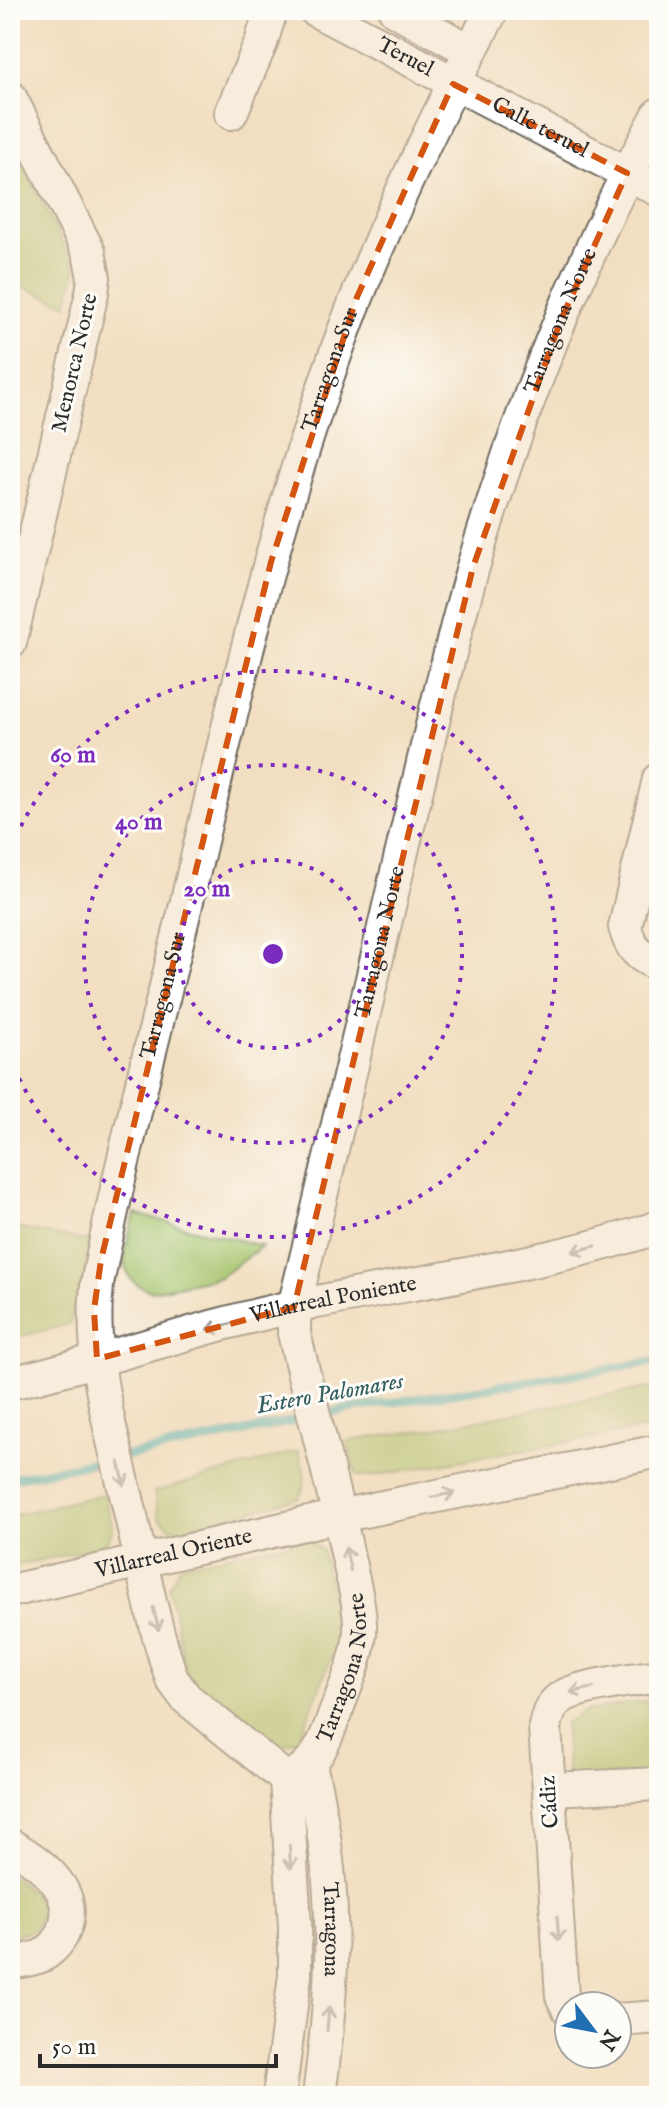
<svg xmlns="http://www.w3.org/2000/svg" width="669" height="2106" font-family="'IM FELL English',serif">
	<rect width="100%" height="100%" fill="#fdfcf7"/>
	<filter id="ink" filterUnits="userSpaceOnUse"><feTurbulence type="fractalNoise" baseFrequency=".0125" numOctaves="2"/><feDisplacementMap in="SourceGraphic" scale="16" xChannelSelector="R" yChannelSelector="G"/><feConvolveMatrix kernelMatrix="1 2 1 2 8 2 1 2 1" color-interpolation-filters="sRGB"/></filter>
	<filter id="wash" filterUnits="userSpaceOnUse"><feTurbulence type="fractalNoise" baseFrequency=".006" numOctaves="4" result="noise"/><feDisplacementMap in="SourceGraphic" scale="32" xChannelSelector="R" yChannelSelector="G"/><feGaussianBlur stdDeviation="1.8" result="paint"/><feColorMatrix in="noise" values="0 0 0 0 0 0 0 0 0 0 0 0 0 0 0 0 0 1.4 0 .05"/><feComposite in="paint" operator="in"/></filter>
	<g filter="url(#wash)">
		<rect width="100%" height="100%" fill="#f2dfc1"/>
		<!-- green -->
		<g fill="#a6c36b" stroke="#68774b" stroke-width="2">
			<polygon points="10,144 18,154 76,268 67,305 10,281"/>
			<path d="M135 1214 262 1246 220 1277 153 1291C110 1281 127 1244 135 1214Z"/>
			<polygon points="10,1227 92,1242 70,1324 10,1339"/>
			<polygon points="659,1386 659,1426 367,1477 356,1475 347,1441 429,1429"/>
			<path d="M298 1451C304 1468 309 1482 299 1498L180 1530 170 1527 159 1518 154 1492Z"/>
			<polygon points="104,1494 113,1527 108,1541 91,1549 10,1567 10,1516"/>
			<polygon points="307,1539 322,1550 339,1630 336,1646 299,1739 276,1748 195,1683 185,1669 169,1586 181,1565"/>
			<polygon points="659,1699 659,1772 567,1779 565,1723 585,1711"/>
			<polygon points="10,1875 36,1895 43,1912 32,1931 10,1936"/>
		</g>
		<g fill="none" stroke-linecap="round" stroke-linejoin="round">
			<!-- stream -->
			<polyline stroke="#39abb3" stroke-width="9" points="10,1479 231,1435 343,1410 659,1361"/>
		</g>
	</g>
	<g filter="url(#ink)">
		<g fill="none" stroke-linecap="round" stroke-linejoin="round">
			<!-- minor casing -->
			<g stroke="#716a60" stroke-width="36">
				<g id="minor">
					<path id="s1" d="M315 10 659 190"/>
					<polyline points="395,10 471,51"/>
					<polyline points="10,97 89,252 94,278 92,293 10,643"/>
					<polyline points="231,113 261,43 271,10"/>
					<path d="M659 779 625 927C630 947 639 958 659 964"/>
					<path id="s2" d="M10 1383C107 1361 200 1326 297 1306 418 1281 542 1266 659 1227"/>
					<path id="s3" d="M10 1591 339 1516 659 1451"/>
					<path id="s4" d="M310 1765C339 1883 335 1977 319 2096"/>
					<path id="s5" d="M286 1779 186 1698 172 1679C153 1624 142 1564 129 1507 112 1435 89 1360 97 1285 121 1157 156 1031 186 905 228 728 267 550 327 378 371 250 429 130 492 10"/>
					<path id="s6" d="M286 1779C316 1767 325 1742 335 1714 345 1687 358 1660 360 1632 361 1604 351 1575 346 1547 330 1476 311 1405 294 1333V1307C330 1162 363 1017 397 872 422 770 444 668 473 567 519 410 581 257 659 114"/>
					<polyline points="550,1789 659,1784"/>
					<path d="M10 1845C42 1863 81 1892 63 1933 59 1942 50 1952 41 1956 32 1960 20 1961 10 1963"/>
					<path d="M569 2010 562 1996 545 1727C547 1716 550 1706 559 1699 576 1685 635 1680 659 1676"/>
					<polyline points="617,2020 659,2017"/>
					<polyline points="279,2096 295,1976 295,1926 286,1779"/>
				</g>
			</g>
			<!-- minor -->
			<use href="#minor" stroke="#fff" stroke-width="32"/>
		</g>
		<!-- one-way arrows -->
		<defs><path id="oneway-shaft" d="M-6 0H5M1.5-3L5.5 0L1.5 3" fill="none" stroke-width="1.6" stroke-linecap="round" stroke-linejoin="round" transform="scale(2)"/></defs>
		<g stroke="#a0a0a0">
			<use href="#oneway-shaft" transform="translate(584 1249) rotate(165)"/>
			<use href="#oneway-shaft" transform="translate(219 1327) rotate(165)"/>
			<use href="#oneway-shaft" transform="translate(122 1474) rotate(77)"/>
			<use href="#oneway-shaft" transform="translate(443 1495) rotate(-11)"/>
			<use href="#oneway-shaft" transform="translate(348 1559) rotate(-102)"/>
			<use href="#oneway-shaft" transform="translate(156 1619) rotate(76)"/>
			<use href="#oneway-shaft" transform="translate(582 1690) rotate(168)"/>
			<use href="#oneway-shaft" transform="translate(290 1857) rotate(87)"/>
			<use href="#oneway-shaft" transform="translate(558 1929) rotate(86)"/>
			<use href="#oneway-shaft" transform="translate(328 2019) rotate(-85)"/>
		</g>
	</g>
	<!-- marked area -->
	<path d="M0 0H669V2106H0ZM453 84 627 173 560 322 473 567 294 1307 97 1359 94 1310 101 1260 271 562 357 297Z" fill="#f2dfc1" fill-opacity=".55" fill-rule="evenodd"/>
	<path fill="none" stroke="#d5540f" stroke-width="6" stroke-dasharray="16 10" stroke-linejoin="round" d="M453 84 627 173 560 322 473 567 294 1307 97 1359 94 1310 101 1260 271 562 357 297Z"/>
	<!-- distance rings -->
	<g fill="none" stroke="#7b2cbf" stroke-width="4" stroke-dasharray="4 8">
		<circle cx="273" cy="954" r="94"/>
		<circle cx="273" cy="954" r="189"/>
		<path d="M11 848A283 283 0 1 1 11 1060"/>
	</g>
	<g text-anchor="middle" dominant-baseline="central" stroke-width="6" stroke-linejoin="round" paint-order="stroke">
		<!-- street labels -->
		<g font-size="22" fill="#2b2b2b" stroke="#fdfcf7">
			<text stroke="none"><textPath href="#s1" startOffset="102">Teruel</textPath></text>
			<text stroke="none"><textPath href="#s1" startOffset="254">Calle teruel</textPath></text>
			<text stroke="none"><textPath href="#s6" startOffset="1526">Tarragona Norte</textPath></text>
			<text transform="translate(75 363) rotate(-77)">Menorca Norte</text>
			<text stroke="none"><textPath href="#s5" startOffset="1500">Tarragona Sur</textPath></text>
			<text stroke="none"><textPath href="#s6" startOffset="878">Tarragona Norte</textPath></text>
			<text stroke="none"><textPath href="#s5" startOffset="852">Tarragona Sur</textPath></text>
			<text stroke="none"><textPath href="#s2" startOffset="334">Villarreal Poniente</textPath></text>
			<text stroke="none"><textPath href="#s3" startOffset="168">Villarreal Oriente</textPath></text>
			<text stroke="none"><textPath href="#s6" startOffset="132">Tarragona Norte</textPath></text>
			<text transform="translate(550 1802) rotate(-94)">Cádiz</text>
			<text stroke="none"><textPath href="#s4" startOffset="166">Tarragona</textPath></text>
		</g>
		<!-- water labels -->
		<g font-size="24" font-style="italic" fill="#315e61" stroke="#fdfcf7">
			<text transform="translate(330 1394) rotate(-10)">Estero Palomares</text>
		</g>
	</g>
	<circle cx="273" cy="954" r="12" fill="#7b2cbf" stroke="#fdfcf7" stroke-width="4"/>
	<g font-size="24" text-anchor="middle" font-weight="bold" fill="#7b2cbf" stroke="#fdfcf7" stroke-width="6" stroke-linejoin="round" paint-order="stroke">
		<text x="73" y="762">60 m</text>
		<text x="139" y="829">40 m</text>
		<text x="207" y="896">20 m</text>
	</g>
	<!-- margin -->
	<rect width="669" height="2106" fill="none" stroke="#fdfcf7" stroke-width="40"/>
	<!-- north arrow -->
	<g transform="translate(593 2030) rotate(122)"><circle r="38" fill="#fdfcf7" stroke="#a9a8a5" stroke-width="2"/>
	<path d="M0-6L14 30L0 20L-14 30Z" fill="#1f6fb2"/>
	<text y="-12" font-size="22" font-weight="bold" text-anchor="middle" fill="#2b2b2b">N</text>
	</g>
	<!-- scale -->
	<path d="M40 2054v12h236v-12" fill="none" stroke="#2b2b2b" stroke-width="4"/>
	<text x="52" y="2054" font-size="24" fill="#2b2b2b" stroke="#fdfcf7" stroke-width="6" paint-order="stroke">50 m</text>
</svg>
